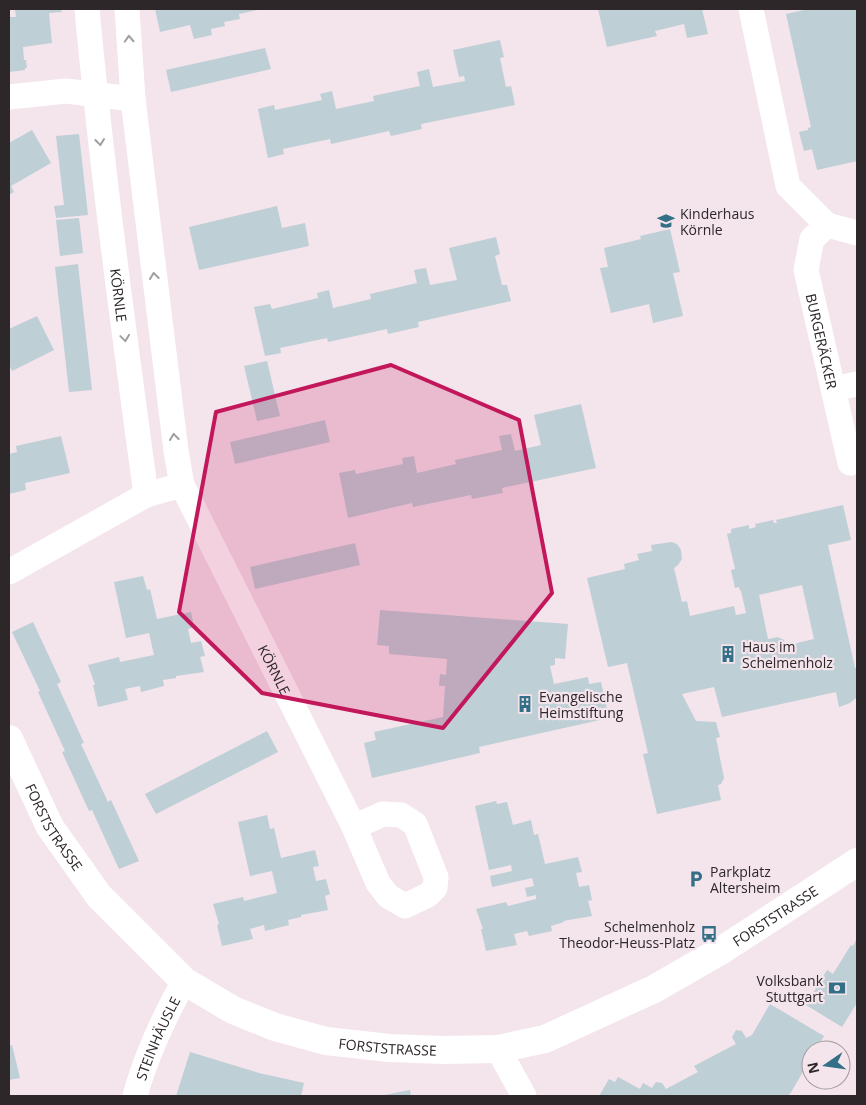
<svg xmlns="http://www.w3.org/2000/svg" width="866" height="1105" font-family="'Open Sans',sans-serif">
	<rect width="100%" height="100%" fill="#f4e4ec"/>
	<!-- building -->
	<g fill="#becfd6" fill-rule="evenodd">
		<polygon points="15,9 61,9 62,12 49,13 52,43 23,47 24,60 26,60 27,68 25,68 25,70 9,72 9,17 16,17"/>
		<polygon points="155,9 257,9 257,10 239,14 240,19 224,22 225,26 211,29 212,35 194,39 190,25 160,32"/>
		<polygon points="598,9 702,9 708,34 687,38 684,24 655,31 657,36 607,47"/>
		<polygon points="804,9 857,9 857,161 817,170 812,149 804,151 799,132 808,130 808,128 811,127 786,14 804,10"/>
		<polygon points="500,40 504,57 500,58 506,87 511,86 515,105 421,124 422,129 391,136 389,131 331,144 330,139 283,149 284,154 268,158 258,109 274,105 275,110 322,100 320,94 332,91 336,109 374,101 373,96 420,86 417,72 429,69 433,87 465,81 464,76 459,77 453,50"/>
		<polygon points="265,48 271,69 171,92 166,70"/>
		<polygon points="32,130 51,163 11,186 14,192 9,195 9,143"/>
		<polygon points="79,134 88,215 56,218 54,206 64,205 56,136"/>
		<polygon points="277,206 282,228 305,223 309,246 199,270 189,227"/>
		<polygon points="79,218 83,253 60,256 56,220"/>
		<polygon points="670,229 680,272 673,273 683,316 653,323 649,304 611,313 600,268 608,267 604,248 641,239 640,236"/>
		<polygon points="496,237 500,254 495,256 502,285 507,285 511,301 418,322 419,327 388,334 387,329 328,342 327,338 280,348 281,353 265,356 254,307 270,304 272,309 318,298 317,293 329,290 333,308 371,299 370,294 417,283 414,270 426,268 430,285 457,280 449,248"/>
		<polygon points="78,264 92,390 69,392 55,267"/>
		<polygon points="37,316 54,350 12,371 9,364 9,329"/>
		<polygon points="267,361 280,416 257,421 244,366"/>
		<polygon points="581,404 596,468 502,488 503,493 472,499 471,495 413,507 412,503 348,518 339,473 355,470 356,474 403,464 402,458 414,456 417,473 456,464 455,460 502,450 499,436 511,434 515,451 541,445 534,415"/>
		<polygon points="325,420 330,442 235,464 230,442"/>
		<polygon points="61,436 70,473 25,483 26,490 9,494 9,454 17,452 16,446"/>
		<path d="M843 505 851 540 828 545 855 668H857V697L850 703 839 707 836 692 722 717 714 687 682 694 696 721 716 722 720 737 716 738 724 778 721 784 718 785 721 800 657 814 643 754 648 753 627 663 608 667 587 578 625 569 624 564 639 560 637 554 652 551 651 545 672 542 677 544 681 550 682 559 678 565 674 568 682 602 687 601 690 616 734 606 736 615 746 613 741 591H740L739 587 735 588 731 570 735 569 727 534 731 533V529L749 525V529L756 527 755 524 773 520 774 523H777L776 520ZM802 585 814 639 785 646 784 640 778 637 768 639 759 595Z"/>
		<polygon points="355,543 360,565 255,589 250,567"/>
		<polygon points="143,576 147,590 150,589 157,619 191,612 194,627 188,629 191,643 201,641 205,656 200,657 204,672 176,676 176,678 163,680 164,686 141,692 140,686 125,689 128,700 98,707 93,685 95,685 88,665 119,657 120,662 154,655 149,633 126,638 114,582"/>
		<polygon points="380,610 568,624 565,659 555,658 555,665 550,666 554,684 588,677 589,684 601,682 609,718 479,747 480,753 372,778 364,743 376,740 374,732 443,717 445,686 439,686 440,674 446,675 447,659 389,654 389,646 377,645"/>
		<polygon points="33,622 61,682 57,684 84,743 81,744 108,802 111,800 139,861 119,869 92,810 89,811 62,752 65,751 38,692 40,691 12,632"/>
		<polygon points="267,731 278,752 156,814 145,794"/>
		<polygon points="496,801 497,804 507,802 513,825 531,820 534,835 538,834 545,864 578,857 582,872 576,873 579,887 589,885 592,900 588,901 592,916 563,921 564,922 551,926 552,931 529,936 527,931 514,934 517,945 486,951 481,929 483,929 476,909 506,902 508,906 536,899 536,895 527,897 525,888 534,886 532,878 492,887 490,876 512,871 511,865 489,870 475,806"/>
		<polygon points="267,815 270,829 274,828 281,858 315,850 319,866 313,867 316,881 326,879 330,894 325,896 328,910 301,915 301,917 288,920 289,925 265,931 264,925 250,929 253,939 222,946 217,925 219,924 213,904 243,897 244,901 277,893 272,871 250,876 238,822"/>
		<polygon points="857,938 857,1003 842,1027 806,1005 827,970 833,974 851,945 853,946"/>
		<polygon points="770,1004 824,1036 816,1050 811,1050 811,1058 790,1094 786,1096 599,1096 609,1079 615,1082 618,1077 640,1089 643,1083 652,1088 656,1082 662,1083 666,1089 698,1072 694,1066 736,1044 732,1037 736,1030 742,1031 746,1038 752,1035"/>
		<polygon points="12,1045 20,1078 9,1080 9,1046"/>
		<polygon points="190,1052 259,1073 304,1083 301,1096 176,1096"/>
		<polygon points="410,1090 411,1096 384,1096 384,1095"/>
	</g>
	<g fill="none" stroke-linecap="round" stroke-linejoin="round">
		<!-- minor -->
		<g stroke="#fff" stroke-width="25">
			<path id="s1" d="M87 9C102 171 124 333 146 495"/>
			<polyline points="127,9 133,99 176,451 182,485"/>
			<polyline points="751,9 788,186 827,225 857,233"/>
			<polyline points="9,97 66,91 133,99"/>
			<path id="s2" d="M827 225 812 239 806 270 850 463"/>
			<polyline points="833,389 857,384"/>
			<path id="s3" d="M9 572 146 495 182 485 354 827 378 883 388 896 405 906 428 895 435 888 436 877 415 824 401 815 383 814 354 827"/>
			<polyline points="498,1049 524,1096"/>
			<path id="s4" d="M135 1096C146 1055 164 1018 184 981"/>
		</g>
		<!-- tertiary -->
		<path stroke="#fff" stroke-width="28" id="s5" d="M9 739 50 827 99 896 184 981 233 1010 275 1027 326 1041 389 1048 443 1050 498 1049 545 1039 654 989 722 950 857 862"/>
	</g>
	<!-- one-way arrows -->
	<defs><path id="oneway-chevron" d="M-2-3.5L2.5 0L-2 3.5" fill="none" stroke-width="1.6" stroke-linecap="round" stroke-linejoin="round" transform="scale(1.25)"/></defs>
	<g stroke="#a09e9f">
		<use href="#oneway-chevron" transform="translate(129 39) rotate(-93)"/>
		<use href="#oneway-chevron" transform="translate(100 142) rotate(83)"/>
		<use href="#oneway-chevron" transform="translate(154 276) rotate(-97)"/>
		<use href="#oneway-chevron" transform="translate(125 338) rotate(82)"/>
		<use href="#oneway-chevron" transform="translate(174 437) rotate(-97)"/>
	</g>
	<!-- marked area -->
	<path fill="#c2185b" fill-opacity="0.2" stroke="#c2185b" stroke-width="4" stroke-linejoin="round" d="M391 365 519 420 552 593 443 728 262 693 179 612 216 412Z"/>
	<!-- icons -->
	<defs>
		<g id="school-bare" transform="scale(1.35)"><path d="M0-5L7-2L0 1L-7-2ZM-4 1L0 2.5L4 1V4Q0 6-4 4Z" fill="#336f86" stroke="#f4e4ec" stroke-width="2.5" paint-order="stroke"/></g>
		<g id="building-bare" transform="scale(1.35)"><path d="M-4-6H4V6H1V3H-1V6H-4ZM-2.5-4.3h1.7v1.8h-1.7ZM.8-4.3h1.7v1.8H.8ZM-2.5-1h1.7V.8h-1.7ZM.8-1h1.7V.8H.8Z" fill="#336f86" stroke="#f4e4ec" stroke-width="2.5" paint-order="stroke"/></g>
		<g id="parking-bare" transform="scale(1.35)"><path d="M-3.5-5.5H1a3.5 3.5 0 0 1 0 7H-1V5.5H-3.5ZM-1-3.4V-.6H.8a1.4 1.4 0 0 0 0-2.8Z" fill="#336f86" stroke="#f4e4ec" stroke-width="2.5" paint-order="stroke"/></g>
		<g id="bus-bare" transform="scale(1.35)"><path d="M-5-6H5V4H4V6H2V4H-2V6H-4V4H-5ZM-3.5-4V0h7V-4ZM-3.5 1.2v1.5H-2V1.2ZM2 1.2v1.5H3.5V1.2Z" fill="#336f86" stroke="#f4e4ec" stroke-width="2.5" paint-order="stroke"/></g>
		<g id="bank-bare" transform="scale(1.35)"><path d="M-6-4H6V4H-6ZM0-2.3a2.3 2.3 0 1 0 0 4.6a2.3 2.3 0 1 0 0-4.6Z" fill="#336f86" stroke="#f4e4ec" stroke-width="2.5" paint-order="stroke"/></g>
	</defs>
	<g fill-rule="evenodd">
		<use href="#school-bare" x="666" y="221"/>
		<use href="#building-bare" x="728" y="654"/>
		<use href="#building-bare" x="525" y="704"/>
		<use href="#parking-bare" x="696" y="879"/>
		<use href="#bus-bare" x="709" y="934"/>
		<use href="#bank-bare" x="837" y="988"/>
	</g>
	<g text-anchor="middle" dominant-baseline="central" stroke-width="4.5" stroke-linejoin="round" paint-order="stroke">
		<!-- poi labels -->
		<g font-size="14" fill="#2d272a" stroke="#f4e4ec" text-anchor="start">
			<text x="680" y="213">Kinderhaus<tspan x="680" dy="16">Körnle</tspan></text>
			<text x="742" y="646">Haus im<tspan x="742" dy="16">Schelmenholz</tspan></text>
			<text x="539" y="696">Evangelische<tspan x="539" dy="16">Heimstiftung</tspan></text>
			<text x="710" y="871">Parkplatz<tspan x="710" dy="16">Altersheim</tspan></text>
			<text x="695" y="926" text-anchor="end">Schelmenholz<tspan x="695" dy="16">Theodor-Heuss-Platz</tspan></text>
			<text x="823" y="980" text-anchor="end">Volksbank<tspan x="823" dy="16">Stuttgart</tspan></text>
		</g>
		<!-- street labels -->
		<g font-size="14" fill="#2d272a" stroke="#f4e4ec">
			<text stroke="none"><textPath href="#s1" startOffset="288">KÖRNLE</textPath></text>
			<text stroke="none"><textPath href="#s2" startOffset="125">BURGERÄCKER</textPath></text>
			<text stroke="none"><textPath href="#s3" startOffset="401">KÖRNLE</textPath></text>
			<text stroke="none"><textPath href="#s5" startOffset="99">FORSTSTRASSE</textPath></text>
			<text stroke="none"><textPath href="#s5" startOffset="939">FORSTSTRASSE</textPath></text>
			<text stroke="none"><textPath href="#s4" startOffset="62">STEINHÄUSLE</textPath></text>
			<text stroke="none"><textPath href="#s5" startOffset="519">FORSTSTRASSE</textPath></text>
		</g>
	</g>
	<!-- border -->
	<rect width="866" height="1105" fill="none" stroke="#2d272a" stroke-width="20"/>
	<!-- north arrow -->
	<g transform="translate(826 1065) rotate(257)"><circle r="24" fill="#f4e4ec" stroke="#a4989e"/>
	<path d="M0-4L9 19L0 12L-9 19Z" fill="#336f86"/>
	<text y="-8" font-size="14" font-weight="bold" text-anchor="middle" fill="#2d272a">N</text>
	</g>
</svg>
